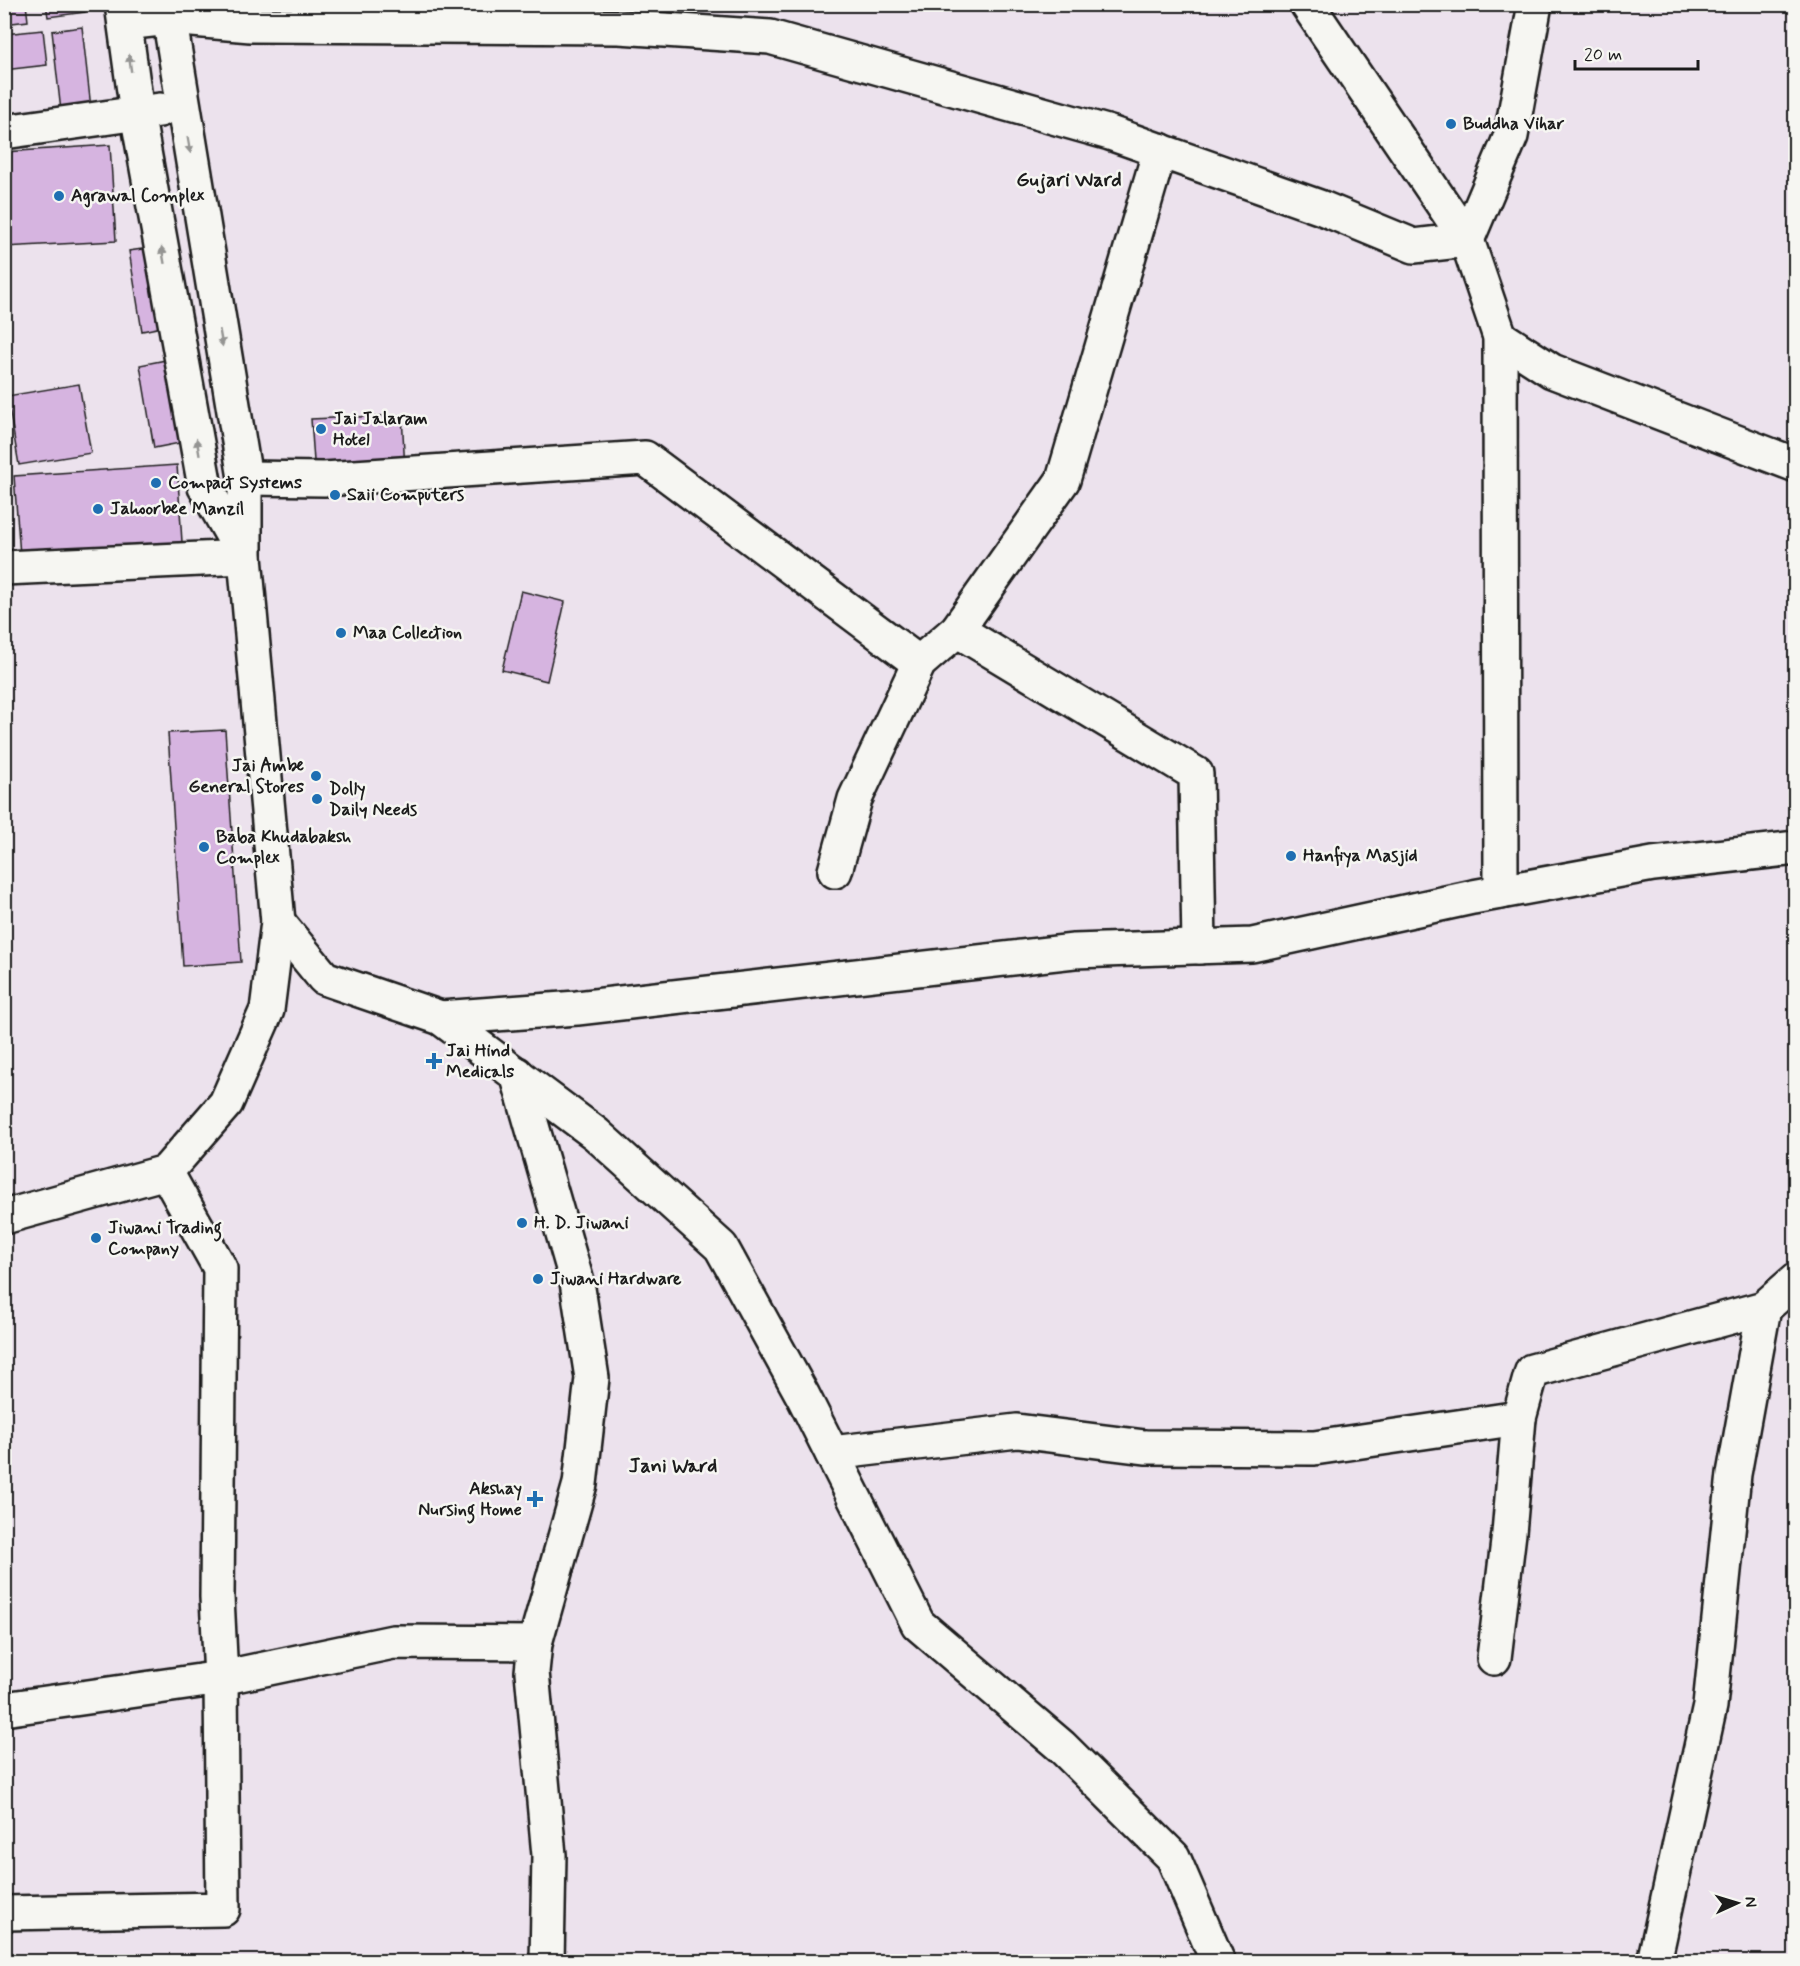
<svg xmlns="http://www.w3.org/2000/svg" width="1800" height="1966" font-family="Mynerve,sans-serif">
	<rect width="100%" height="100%" fill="#ece2ed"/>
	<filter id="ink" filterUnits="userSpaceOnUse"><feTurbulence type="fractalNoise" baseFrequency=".0167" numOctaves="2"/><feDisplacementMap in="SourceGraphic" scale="12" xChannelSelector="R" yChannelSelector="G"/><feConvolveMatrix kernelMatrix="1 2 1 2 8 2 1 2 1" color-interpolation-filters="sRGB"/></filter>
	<g filter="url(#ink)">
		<!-- building -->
		<g fill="#d6b4e0" stroke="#1c1c1c" stroke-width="1.5">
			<polygon points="4,4 26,4 28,21 4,24"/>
			<polygon points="46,4 84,4 85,12 48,17"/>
			<polygon points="82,27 91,108 61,111 52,31"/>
			<polygon points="43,30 47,65 4,70 4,34"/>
			<polygon points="110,145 116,241 4,247 4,152"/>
			<polygon points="149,248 162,327 142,331 129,251"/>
			<polygon points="171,359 185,442 154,448 140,365"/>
			<polygon points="79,384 91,453 19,465 7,396"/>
			<polygon points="402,415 405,470 315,475 311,419"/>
			<polygon points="177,465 182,542 20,555 14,476"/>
			<polygon points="521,591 565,602 547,681 502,670"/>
			<polygon points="225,730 241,962 183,966 168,733"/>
		</g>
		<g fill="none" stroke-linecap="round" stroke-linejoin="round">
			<!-- minor casing -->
			<g stroke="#1c1c1c" stroke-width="38">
				<g id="minor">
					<polyline points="122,4 137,113 205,487 244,556"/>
					<polyline points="1307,4 1467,240 1500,337 1501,892"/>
					<polyline points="125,23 169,18 251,25 619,27 770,37 1110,133 1322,208 1414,246 1467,240 1511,136 1535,4"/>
					<polyline points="4,132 160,110"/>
					<polyline points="1500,337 1552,371 1796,465"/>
					<polyline points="245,478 324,479 645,458 919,663"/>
					<polyline points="4,568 245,557"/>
					<polyline points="957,630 1196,774 1199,947"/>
					<polyline points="835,871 855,799 919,663 957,630 1063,480 1160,150"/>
					<polyline points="278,922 324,978 441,1018 596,1134 721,1247 803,1396 918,1624 1061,1746 1173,1857 1218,1962"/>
					<polyline points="441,1018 577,1008 1074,951 1252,945 1473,897 1653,864 1796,848"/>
					<polyline points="166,1172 220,1268 217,1597 221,1678 393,1642 535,1643 580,1484 592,1378 577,1282 517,1074"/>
					<polyline points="4,1217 166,1172 226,1103 267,1010 278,922 245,557 245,478 167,4"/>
					<polyline points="832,1453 1017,1431 1145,1447 1314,1448 1519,1418"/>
					<polyline points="535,1643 532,1672 549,1855 547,1962"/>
					<polyline points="1494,1658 1509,1533 1519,1418 1532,1371 1764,1308 1796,1280"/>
					<polyline points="4,1709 221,1678 223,1909 4,1913"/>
					<polyline points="1654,1962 1710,1706 1734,1474 1764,1308"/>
				</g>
			</g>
			<!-- minor -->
			<use href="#minor" stroke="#f6f6f2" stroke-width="33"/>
		</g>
		<!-- one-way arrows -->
		<defs><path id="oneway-solid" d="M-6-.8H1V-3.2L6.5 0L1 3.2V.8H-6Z" transform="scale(1.5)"/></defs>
		<g fill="#949492">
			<use href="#oneway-solid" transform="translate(130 63) rotate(-98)"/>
			<use href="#oneway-solid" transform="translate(189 145) rotate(80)"/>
			<use href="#oneway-solid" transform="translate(163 255) rotate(-100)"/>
			<use href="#oneway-solid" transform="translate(221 338) rotate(80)"/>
			<use href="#oneway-solid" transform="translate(198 447) rotate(-100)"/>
		</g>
	</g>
	<!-- markers -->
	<g fill="#1f6fb2" stroke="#f6f6f2" stroke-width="2">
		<circle cx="1451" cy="124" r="6"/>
		<circle cx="59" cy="196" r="6"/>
		<circle cx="321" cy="429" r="6"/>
		<circle cx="156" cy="483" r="6"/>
		<circle cx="335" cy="495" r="6"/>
		<circle cx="98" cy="509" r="6"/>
		<circle cx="341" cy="633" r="6"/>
		<circle cx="316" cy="776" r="6"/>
		<circle cx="317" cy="799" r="6"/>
		<circle cx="204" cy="847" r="6"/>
		<circle cx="1291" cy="856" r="6"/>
		<path d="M431 1052h6v6h6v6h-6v6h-6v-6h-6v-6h6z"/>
		<circle cx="522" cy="1223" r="6"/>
		<circle cx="96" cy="1238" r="6"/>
		<circle cx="538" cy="1279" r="6"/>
		<path d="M532 1490h6v6h6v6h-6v6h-6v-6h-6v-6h6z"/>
	</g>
	<g text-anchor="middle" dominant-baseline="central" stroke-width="5" stroke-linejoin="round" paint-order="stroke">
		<!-- poi labels -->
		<g font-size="18" font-weight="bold" fill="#1c1c1c" stroke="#f6f6f2" text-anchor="start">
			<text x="1463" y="124">Buddha Vihar</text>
			<text x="71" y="196">Agrawal Complex</text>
			<text x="333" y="419">Jai Jalaram<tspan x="333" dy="21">Hotel</tspan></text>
			<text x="168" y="483">Compact Systems</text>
			<text x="347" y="495">Saii Computers</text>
			<text x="110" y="509">Jahoorbee Manzil</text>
			<text x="353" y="633">Maa Collection</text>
			<text x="304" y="766" text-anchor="end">Jai Ambe<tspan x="304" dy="21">General Stores</tspan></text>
			<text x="329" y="789">Dolly<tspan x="329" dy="21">Daily Needs</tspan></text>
			<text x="216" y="837">Baba Khudabaksh<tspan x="216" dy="21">Complex</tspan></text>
			<text x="1303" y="856">Hanfiya Masjid</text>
			<text x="446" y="1051">Jai Hind<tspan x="446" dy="21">Medicals</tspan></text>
			<text x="534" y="1223">H. D. Jiwani</text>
			<text x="108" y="1228">Jiwani Trading<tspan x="108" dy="21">Company</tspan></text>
			<text x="550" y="1279">Jiwani Hardware</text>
			<text x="522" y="1489" text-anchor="end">Akshay<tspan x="522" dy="21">Nursing Home</tspan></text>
		</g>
		<!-- neighbourhood labels -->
		<g font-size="20" font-weight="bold" fill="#1c1c1c" stroke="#f6f6f2">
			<text x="1069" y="180">Gujari Ward</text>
			<text x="673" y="1466">Jani Ward</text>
		</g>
	</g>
	<!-- margin -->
	<rect width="1800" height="1966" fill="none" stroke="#f6f6f2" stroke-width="24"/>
	<rect x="12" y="12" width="1776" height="1942" fill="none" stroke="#1c1c1c" stroke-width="2" filter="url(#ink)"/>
	<!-- north arrow -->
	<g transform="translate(1737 1903) rotate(86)" stroke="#f6f6f2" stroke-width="4.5" paint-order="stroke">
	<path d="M0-4.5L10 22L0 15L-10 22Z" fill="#1c1c1c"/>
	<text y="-9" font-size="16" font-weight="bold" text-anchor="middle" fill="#1c1c1c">N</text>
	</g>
	<!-- scale -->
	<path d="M1575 60v9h123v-9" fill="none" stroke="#1c1c1c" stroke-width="3"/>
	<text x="1584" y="60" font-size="18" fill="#1c1c1c" stroke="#f6f6f2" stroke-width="4.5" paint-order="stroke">20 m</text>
</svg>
